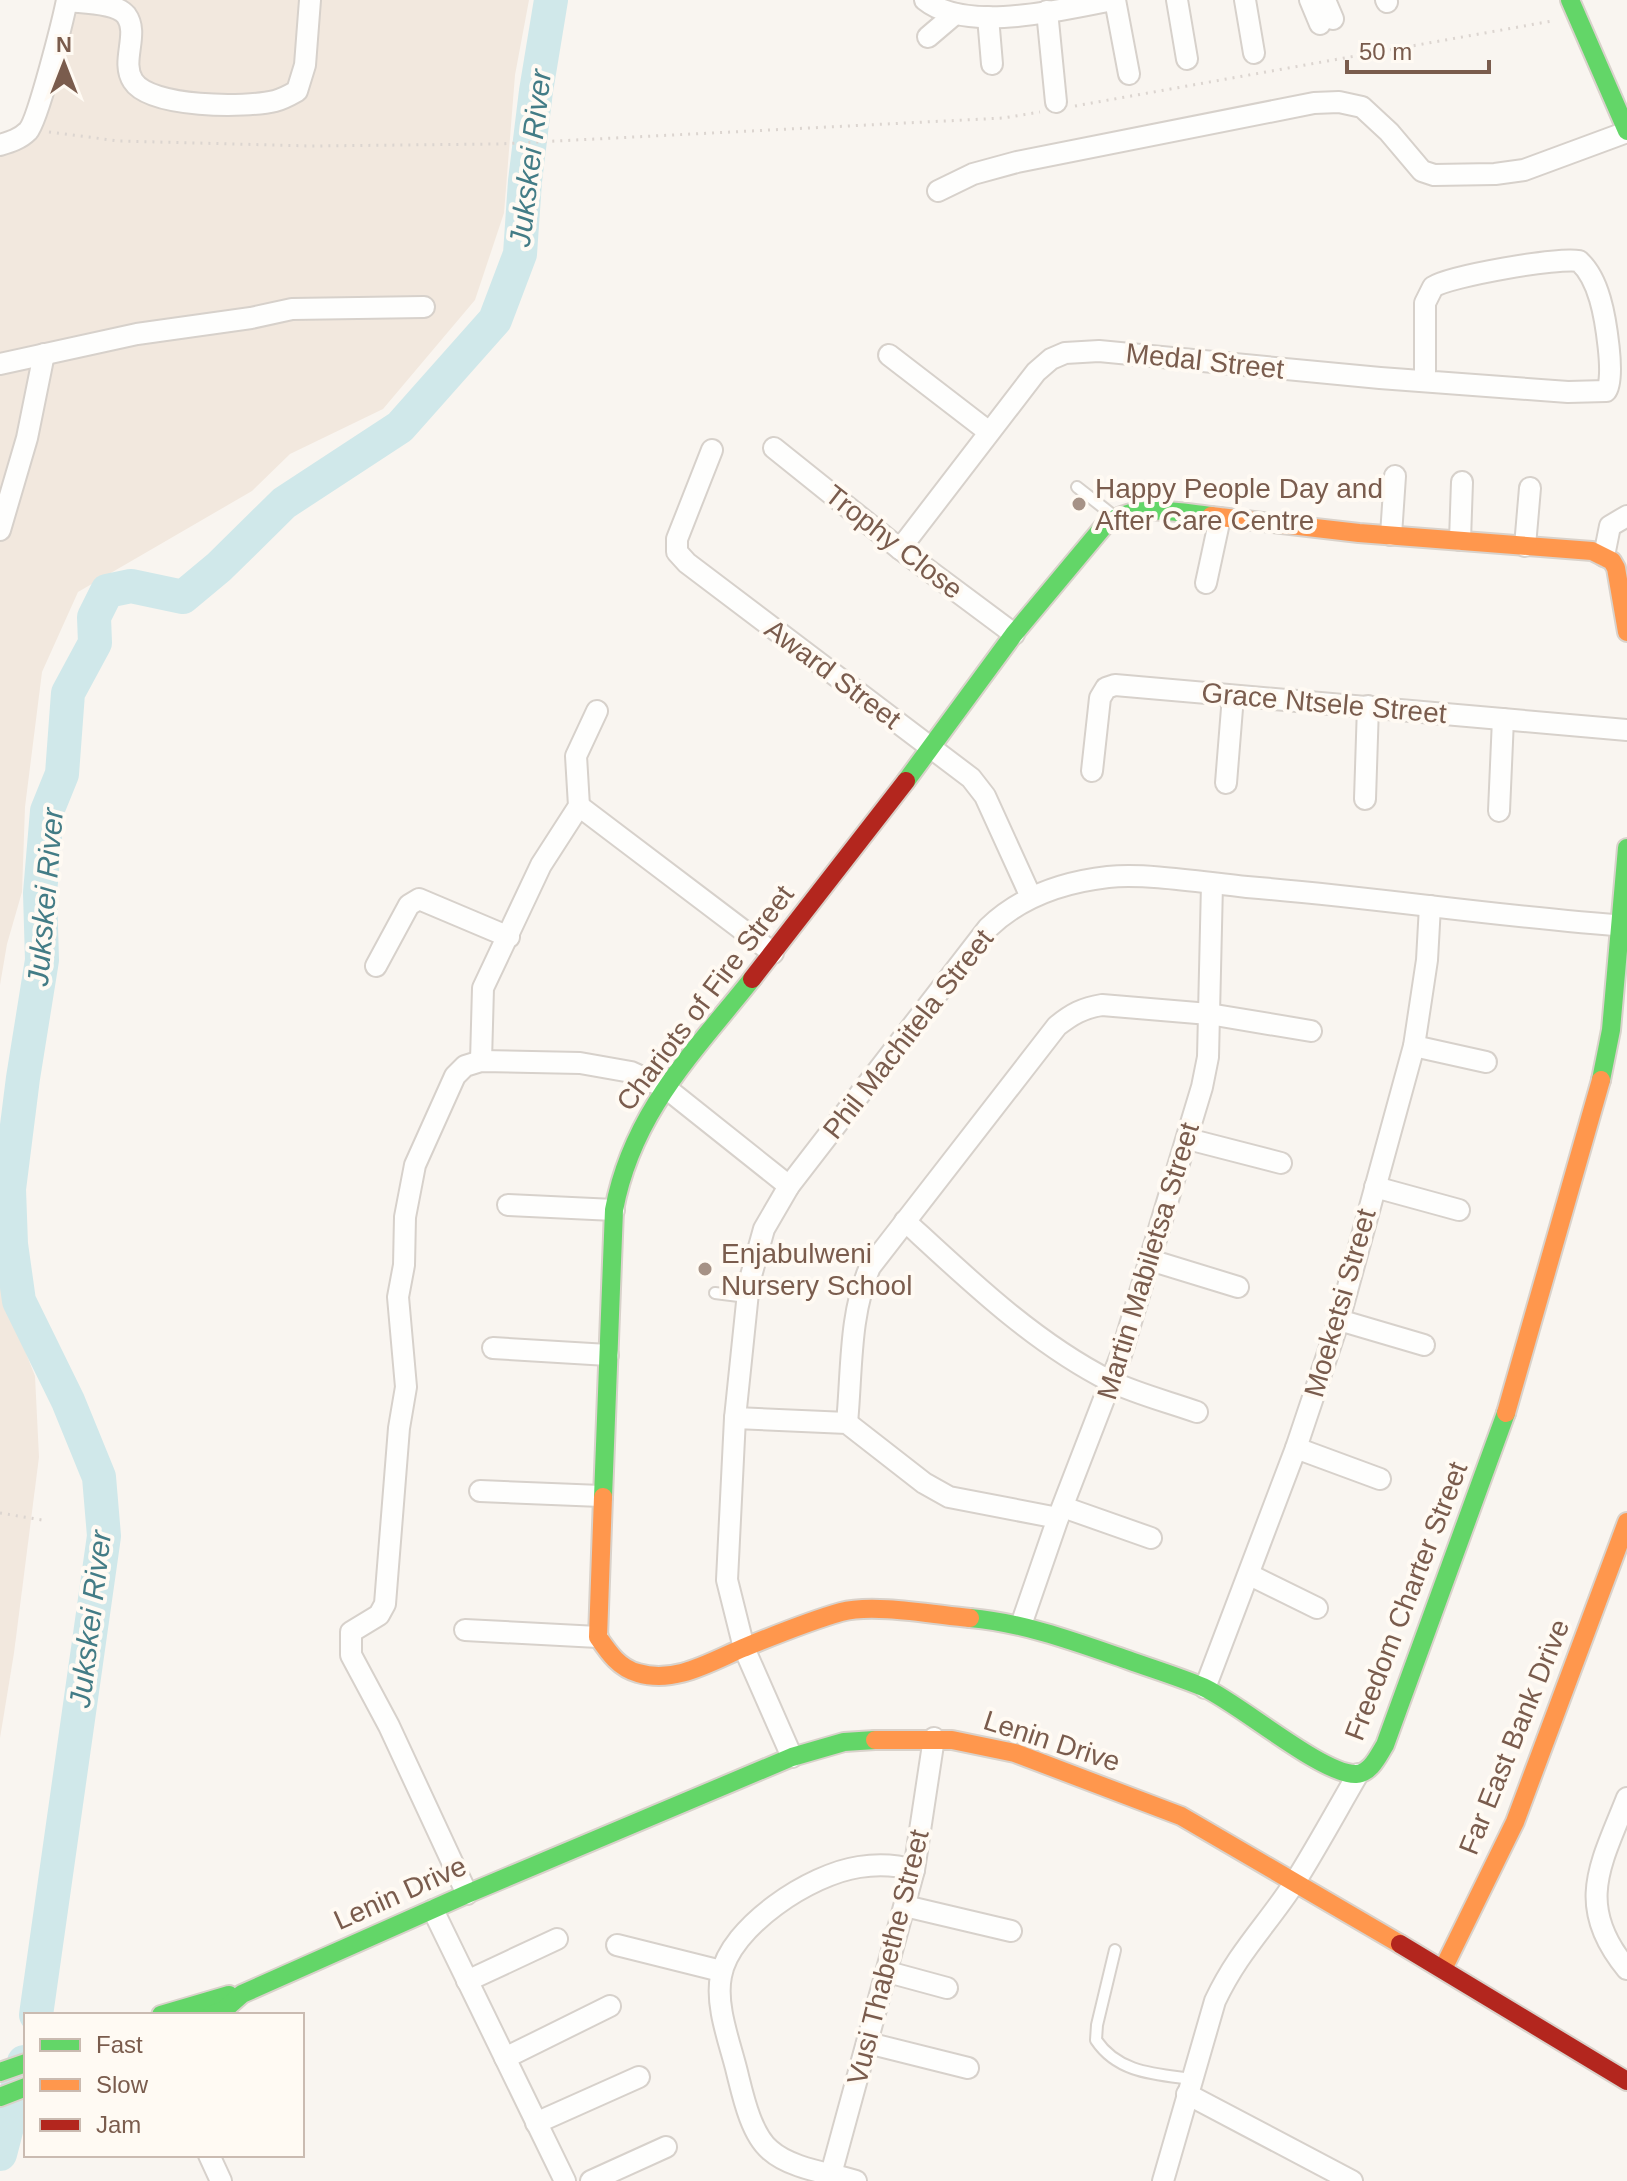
<svg xmlns="http://www.w3.org/2000/svg" width="1627" height="2181" font-family="Helvetica,sans-serif">
	<rect width="100%" height="100%" fill="#f9f5f0"/>
	<!-- residential -->
	<g fill="#f2e8de">
		<polygon points="75,0 529,0 515,75 504,213 475,300 383,409 290,454 252,491 78,592 42,672 25,807 22,892 7,944 0,985 0,153 21,147 49,108"/>
		<polygon points="0,1287 35,1376 39,1457 14,1653 0,1738"/>
	</g>
	<g fill="none" stroke-linecap="round" stroke-linejoin="round">
		<!-- river -->
		<g stroke="#d0e8ea" stroke-width="34">
			<polyline points="36,2015 104,1536 99,1477 68,1401 19,1301 11,1244 9,1189 23,1078 42,960 40,893 47,811 62,774 68,693 95,643 94,617 107,591 131,586 183,597 219,567 284,503 400,427 495,320 520,254 525,181 536,91 551,0"/>
			<polyline points="0,2154 24,2062"/>
		</g>
		<!-- lane casing -->
		<g stroke="#d7d1cb" stroke-width="14">
			<g id="lane">
				<polyline points="1077,487 1114,516"/>
				<polyline points="715,1293 747,1297"/>
				<path d="M1115 1950 1097 2025 1096 2040C1118 2073 1155 2074 1192 2079"/>
			</g>
		</g>
		<!-- street casing -->
		<g stroke="#d7d1cb" stroke-width="24">
			<g id="street">
				<path d="M925 0C967 34 1064 9 1113 0"/>
				<polyline points="1115,0 1129,74"/>
				<polyline points="1177,0 1187,59"/>
				<polyline points="1245,0 1254,53"/>
				<polyline points="1310,0 1320,24"/>
				<polyline points="1325,0 1333,19"/>
				<polyline points="1386,0 1387,2"/>
				<path d="M67 1C82 3 115 2 126 15 140 34 120 61 133 81 150 108 246 108 275 101 283 99 290 95 297 91L305 65 310 0"/>
				<polyline points="1047,11 1056,102"/>
				<polyline points="988,17 992,64"/>
				<polyline points="928,37 955,14"/>
				<path d="M0 145C10 142 20 139 28 131 38 120 63 20 67 0"/>
				<polyline points="938,191 973,174 1017,162 1314,103 1339,102 1362,107 1389,132 1422,171 1434,175 1495,174 1524,170 1627,132"/>
				<polyline points="889,355 989,432"/>
				<polyline points="0,364 137,334 251,318 292,309 424,307"/>
				<polyline points="774,448 900,549 1014,634"/>
				<polyline points="712,450 677,539 677,552 687,563 971,778 985,796 1031,897"/>
				<polyline points="0,530 27,438 44,354"/>
				<polyline points="1391,535 1395,476"/>
				<polyline points="1460,540 1462,482"/>
				<polyline points="1525,546 1530,488"/>
				<path d="M900 549 1036 372 1051 359 1065 353 1099 351 1380 378 1568 392 1606 391C1616 379 1605 316 1600 299 1596 285 1590 271 1579 261 1559 257 1450 276 1433 287L1425 303V381"/>
				<polyline points="1604,556 1610,526 1627,516"/>
				<polyline points="1206,583 1220,518"/>
				<polyline points="1092,771 1100,698 1106,688 1115,685 1627,730"/>
				<polyline points="1226,783 1233,696"/>
				<polyline points="1365,799 1368,706"/>
				<polyline points="579,806 773,953"/>
				<polyline points="1499,811 1503,719"/>
				<polyline points="376,966 409,905 419,899 509,937"/>
				<polyline points="1414,1046 1486,1062"/>
				<polyline points="481,1061 483,988 541,865 579,806 576,756 597,711"/>
				<polyline points="1188,1139 1281,1163"/>
				<polyline points="1375,1187 1459,1210"/>
				<polyline points="508,1205 614,1210"/>
				<path d="M905 1221C968 1279 1033 1342 1110 1381 1137 1394 1169 1402 1197 1412"/>
				<polyline points="1150,1260 1238,1287"/>
				<polyline points="1339,1320 1424,1345"/>
				<polyline points="493,1348 608,1355"/>
				<polyline points="735,1418 847,1423 924,1483 949,1497 1058,1518"/>
				<path d="M847 1423C852 1372 849 1314 870 1267L1057 1026C1072 1014 1083 1008 1102 1005L1209 1014 1311 1031"/>
				<polyline points="1296,1448 1380,1479"/>
				<polyline points="480,1491 601,1496"/>
				<polyline points="1063,1507 1151,1538"/>
				<polyline points="1250,1575 1317,1608"/>
				<polyline points="1021,1625 1058,1518 1121,1355 1202,1087 1208,1057 1212,884"/>
				<polyline points="465,1630 598,1637"/>
				<polyline points="1205,1688 1296,1448 1339,1320 1414,1046 1427,960 1430,906"/>
				<path d="M792 1757 744 1648 727 1580 735 1418 749 1283 764 1229 789 1186 988 928C1020 897 1064 882 1108 877 1148 873 1206 883 1247 887 1374 897 1500 917 1627 926"/>
				<path d="M1627 1798C1601 1864 1574 1905 1627 1969"/>
				<polyline points="467,1894 389,1726 351,1655 351,1632 379,1615 385,1604 399,1428 406,1387 398,1297 404,1265 405,1217 415,1165 455,1076 465,1066 481,1061 580,1063 631,1072 666,1088 789,1186"/>
				<polyline points="905,1906 1011,1931"/>
				<polyline points="433,1910 565,2181"/>
				<polyline points="617,1945 721,1971"/>
				<polyline points="888,1972 947,1988"/>
				<polyline points="467,1981 557,1939"/>
				<polyline points="868,2043 968,2068"/>
				<polyline points="505,2058 610,2006"/>
				<polyline points="1187,2094 1352,2181"/>
				<polyline points="536,2123 639,2077"/>
				<polyline points="209,2155 221,2181"/>
				<polyline points="831,2174 914,1870 934,1738"/>
				<polyline points="591,2181 666,2147"/>
				<path d="M856 2181C830 2173 791 2169 770 2150 751 2134 743 2096 737 2072 730 2043 715 2006 721 1976 730 1926 811 1874 859 1867 877 1864 897 1865 914 1870"/>
				<path d="M1163 2181 1215 2001C1238 1952 1267 1925 1295 1882 1317 1847 1337 1810 1358 1774"/>
			</g>
		</g>
		<!-- fast casing -->
		<g stroke="#d9d2cb" stroke-width="22">
			<g id="fast">
				<polyline points="1570,0 1627,131"/>
				<path d="M906 781 1014 634 1104 526C1133 502 1176 512 1211 516"/>
				<polyline points="1601,1080 1611,1030 1627,848"/>
				<path d="M603 1497 614 1210C632 1113 693 1053 752 979"/>
				<path d="M970 1618C1025 1623 1076 1642 1128 1660 1153 1669 1179 1677 1203 1687 1239 1703 1322 1775 1356 1774 1371 1773 1378 1756 1385 1745L1506 1413"/>
				<polyline points="161,2015 229,1995"/>
				<polyline points="211,2015 224,2010 242,1994 467,1894 792,1757 844,1742 875,1740"/>
				<polyline points="0,2072 26,2063"/>
				<polyline points="0,2097 26,2087"/>
			</g>
		</g>
		<!-- slow casing -->
		<g stroke="#d9d2cb" stroke-width="22">
			<g id="slow">
				<polyline points="1211,516 1359,533 1592,551 1612,561 1616,568 1627,632"/>
				<polyline points="1506,1413 1601,1080"/>
				<path d="M603 1497 598 1637C609 1653 619 1668 638 1673 675 1684 710 1662 743 1648 775 1635 809 1621 841 1612 873 1603 936 1615 970 1618"/>
				<polyline points="875,1740 952,1740 1015,1753 1181,1816 1400,1944"/>
				<polyline points="1443,1969 1515,1822 1627,1522"/>
			</g>
		</g>
		<!-- jam casing -->
		<g stroke="#d9d2cb" stroke-width="22">
			<g id="jam">
				<polyline points="752,979 906,781"/>
				<polyline points="1400,1944 1627,2081"/>
			</g>
		</g>
		<!-- path -->
		<g stroke="#dcd5d0" stroke-width="3" stroke-dasharray="2 6" stroke-linecap="butt">
			<polyline points="1075,106 1552,21"/>
			<polyline points="49,132 119,141 311,146 498,144 1003,118 1040,112"/>
			<polyline points="0,1513 42,1520"/>
		</g>
		<!-- lane -->
		<use href="#lane" stroke="#fefefd" stroke-width="10"/>
		<!-- street -->
		<use href="#street" stroke="#fefefd" stroke-width="20"/>
		<!-- fast -->
		<use href="#fast" stroke="#63d668" stroke-width="18"/>
		<!-- slow -->
		<use href="#slow" stroke="#ff974d" stroke-width="18"/>
		<!-- jam -->
		<use href="#jam" stroke="#b3261e" stroke-width="18"/>
	</g>
	<!-- markers -->
	<g fill="#a69286" stroke="#fffaf3" stroke-width="3">
		<circle cx="1079" cy="504" r="8"/>
		<circle cx="705" cy="1269" r="8"/>
	</g>
	<g text-anchor="middle" dominant-baseline="central" stroke-width="8" stroke-linejoin="round" paint-order="stroke">
		<!-- street labels -->
		<g font-size="28" fill="#7a5c4d" stroke="#fffaf3">
			<text transform="translate(1205 361) rotate(6)">Medal Street</text>
			<text transform="translate(894 542) rotate(38)">Trophy Close</text>
			<text transform="translate(833 674) rotate(37)">Award Street</text>
			<text transform="translate(1324 703) rotate(5)">Grace Ntsele Street</text>
			<text transform="translate(705 998) rotate(-53)">Chariots of Fire Street</text>
			<text transform="translate(908 1034) rotate(-52)">Phil Machitela Street</text>
			<text transform="translate(1148 1261) rotate(-73)">Martin Mabiletsa Street</text>
			<text transform="translate(1340 1303) rotate(-74)">Moeketsi Street</text>
			<text transform="translate(1406 1601) rotate(-69)">Freedom Charter Street</text>
			<text transform="translate(1514 1737) rotate(-68)">Far East Bank Drive</text>
			<text transform="translate(1052 1741) rotate(18)">Lenin Drive</text>
			<text transform="translate(400 1893) rotate(-24)">Lenin Drive</text>
			<text transform="translate(888 1957) rotate(-76)">Vusi Thabethe Street</text>
		</g>
		<!-- poi labels -->
		<g font-size="28" fill="#7a5c4d" stroke="#fffaf3" text-anchor="start">
			<text x="1095" y="488">Happy People Day and<tspan x="1095" dy="32">After Care Centre</tspan></text>
			<text x="721" y="1253">Enjabulweni<tspan x="721" dy="32">Nursery School</tspan></text>
		</g>
		<!-- water labels -->
		<g font-size="30" font-style="italic" fill="#437c86" stroke="#fffaf3">
			<text transform="translate(530 158) rotate(-83)">Jukskei River</text>
			<text transform="translate(45 897) rotate(-85)">Jukskei River</text>
			<text transform="translate(90 1619) rotate(-83)">Jukskei River</text>
		</g>
	</g>
	<!-- legend -->
	<rect x="24" y="2013" width="280" height="144" fill="#fffaf3" stroke="#cabbb1" stroke-width="2"/>
	<rect x="40" y="2039" width="40" height="12" fill="#63d668" stroke="#cabbb1" stroke-width="2"/>
	<text x="96" y="2053" font-size="24" fill="#7a5c4d">Fast</text>
	<rect x="40" y="2079" width="40" height="12" fill="#ff974d" stroke="#cabbb1" stroke-width="2"/>
	<text x="96" y="2093" font-size="24" fill="#7a5c4d">Slow</text>
	<rect x="40" y="2119" width="40" height="12" fill="#b3261e" stroke="#cabbb1" stroke-width="2"/>
	<text x="96" y="2133" font-size="24" fill="#7a5c4d">Jam</text>
	<!-- north arrow -->
	<g transform="translate(64 64)" stroke="#fffaf3" stroke-width="6" paint-order="stroke">
	<path d="M0-6L14 30L0 20L-14 30Z" fill="#7a5c4d"/>
	<text y="-12" font-size="22" font-weight="bold" text-anchor="middle" fill="#7a5c4d">N</text>
	</g>
	<!-- scale -->
	<path d="M1347 60v12h142v-12" fill="none" stroke="#7a5c4d" stroke-width="4"/>
	<text x="1359" y="60" font-size="24" fill="#7a5c4d" stroke="#fffaf3" stroke-width="6" paint-order="stroke">50 m</text>
</svg>
